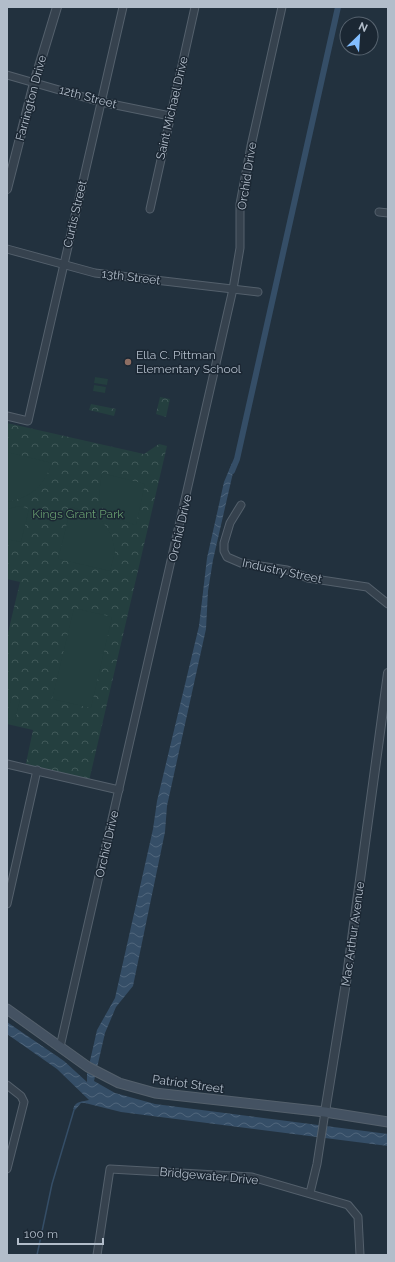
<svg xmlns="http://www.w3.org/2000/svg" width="395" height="1262" font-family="Raleway,sans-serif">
	<defs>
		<pattern id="park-crowns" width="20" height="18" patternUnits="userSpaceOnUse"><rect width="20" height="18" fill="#243f3f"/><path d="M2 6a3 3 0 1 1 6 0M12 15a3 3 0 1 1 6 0" fill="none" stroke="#415959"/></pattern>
		<pattern id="water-waves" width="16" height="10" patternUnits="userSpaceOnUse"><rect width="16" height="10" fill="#354e67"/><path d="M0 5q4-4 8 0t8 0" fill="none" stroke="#50667b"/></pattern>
	</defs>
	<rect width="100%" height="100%" fill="#22313e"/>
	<!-- park -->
	<g fill="url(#park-crowns)">
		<polygon points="160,397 170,399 166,417 156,414"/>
		<polygon points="91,404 116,409 114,416 89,410"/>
		<polygon points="7,423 144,454 159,444 167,446 89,781 25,768 33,730 7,724 7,637 20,582 7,579"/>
	</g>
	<!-- pitch -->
	<g fill="#243f3f">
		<polygon points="95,377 108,379 107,385 94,383"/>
		<polygon points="94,385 106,387 105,393 93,391"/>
		<path d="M7 452 52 463C43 487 32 497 7 502Z"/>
		<path d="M102 473 145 484 136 525C102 515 95 510 102 473Z"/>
		<polygon points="20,506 29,509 21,542 7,539 7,509"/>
		<polygon points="71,507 91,513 102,521 112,536 115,552 110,571 58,559"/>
		<polygon points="74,608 112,617 91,708 52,699"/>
		<polygon points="11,698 20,700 15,720 7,718"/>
	</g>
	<!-- water -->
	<path fill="url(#water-waves)" d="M232 463 235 464 213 560 208 591 206 629 167 806 165 832 133 986 116 1007 105 1033 94 1081 115 1093 155 1104 388 1134V1146L121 1112 85 1103H81L75 1110 73 1109C76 1100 83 1102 89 1100L57 1069 7 1034V1022L64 1061 87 1082V1074L97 1030 115 998 153 829 157 801 199 626 207 558 224 482Z"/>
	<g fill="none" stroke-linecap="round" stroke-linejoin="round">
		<!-- stream -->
		<polyline stroke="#354e67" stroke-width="1.5" points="37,1255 52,1184 74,1110"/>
		<!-- canal -->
		<polyline stroke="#354e67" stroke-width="6" points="232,471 237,459 338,7"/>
		<!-- minor casing -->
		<g stroke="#54606c" stroke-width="9">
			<g id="minor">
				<polyline points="7,75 101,102 170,116"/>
				<polyline points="150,209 195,7"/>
				<polyline points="379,212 388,213"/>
				<polyline points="7,249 95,273 258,292"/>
				<polyline points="7,416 28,421 123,7"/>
				<polyline points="241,505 230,523 224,543 224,551 227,557 241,563 287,570 308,578 367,587 388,604"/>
				<polyline points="7,764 119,790"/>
				<polyline points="7,904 37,770"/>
				<polyline points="60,1047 233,289 240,248 240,204 251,146 282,7"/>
				<polyline points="7,1085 21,1096 24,1102 7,1169"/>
				<polyline points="310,1193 317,1164 325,1112"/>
				<polyline points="97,1255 110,1169 252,1177 348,1205 358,1217 360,1255"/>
			</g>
		</g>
		<!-- tertiary casing -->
		<g stroke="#54606c" stroke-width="10">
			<g id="tertiary">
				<polyline points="7,189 34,83 57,7"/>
				<polyline points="325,1112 347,976 388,673"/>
			</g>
		</g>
		<!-- secondary casing -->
		<g stroke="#54606c" stroke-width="11">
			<polyline id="secondary" points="7,1009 88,1067 119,1083 155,1093 325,1112 388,1122"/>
		</g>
		<!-- minor -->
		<use href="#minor" stroke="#36424e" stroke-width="7"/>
		<!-- tertiary -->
		<use href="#tertiary" stroke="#36424e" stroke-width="8"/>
		<!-- secondary -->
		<use href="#secondary" stroke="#445262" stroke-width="9"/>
	</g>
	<!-- markers -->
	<circle fill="#8d6e63" stroke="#1b2733" stroke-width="1.5" cx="128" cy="362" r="4"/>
	<g text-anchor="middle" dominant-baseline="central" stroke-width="3" stroke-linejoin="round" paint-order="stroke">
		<!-- street labels -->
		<g font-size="12" fill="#b2bdca" stroke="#1b2733">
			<text transform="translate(88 97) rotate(15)">12th Street</text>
			<text transform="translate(31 98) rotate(-75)">Farrington Drive</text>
			<text transform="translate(172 108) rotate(-77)">Saint Michael Drive</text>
			<text transform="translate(247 176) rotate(-81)">Orchid Drive</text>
			<text transform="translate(75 214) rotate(-77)">Curtis Street</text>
			<text transform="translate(131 277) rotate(7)">13th Street</text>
			<text transform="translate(180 528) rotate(-77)">Orchid Drive</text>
			<text transform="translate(282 571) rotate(12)">Industry Street</text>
			<text transform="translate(107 844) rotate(-77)">Orchid Drive</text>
			<text transform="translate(353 934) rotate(-82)">Mac Arthur Avenue</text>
			<text transform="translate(188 1084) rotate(8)">Patriot Street</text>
			<text transform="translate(209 1176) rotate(5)">Bridgewater Drive</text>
		</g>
		<!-- poi labels -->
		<g font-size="12" fill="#b2bdca" stroke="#1b2733" text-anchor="start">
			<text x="136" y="355">Ella C. Pittman<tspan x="136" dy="14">Elementary School</tspan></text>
		</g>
		<!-- park labels -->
		<g font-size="12" fill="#679c6f" stroke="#1b2733">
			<text x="78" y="514">Kings Grant Park</text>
		</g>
	</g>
	<!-- border -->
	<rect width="395" height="1262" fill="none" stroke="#b2bdca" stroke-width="16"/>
	<!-- north arrow -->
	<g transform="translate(359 36) rotate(25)"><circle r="19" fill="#1b2733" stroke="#57636f"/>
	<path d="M0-3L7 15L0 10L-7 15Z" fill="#82bdfe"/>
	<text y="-6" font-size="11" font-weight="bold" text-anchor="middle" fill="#b2bdca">N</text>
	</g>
	<!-- scale -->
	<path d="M18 1238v6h85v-6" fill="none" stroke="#b2bdca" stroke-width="2"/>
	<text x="24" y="1238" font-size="12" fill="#b2bdca" stroke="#1b2733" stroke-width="3" paint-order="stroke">100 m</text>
</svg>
